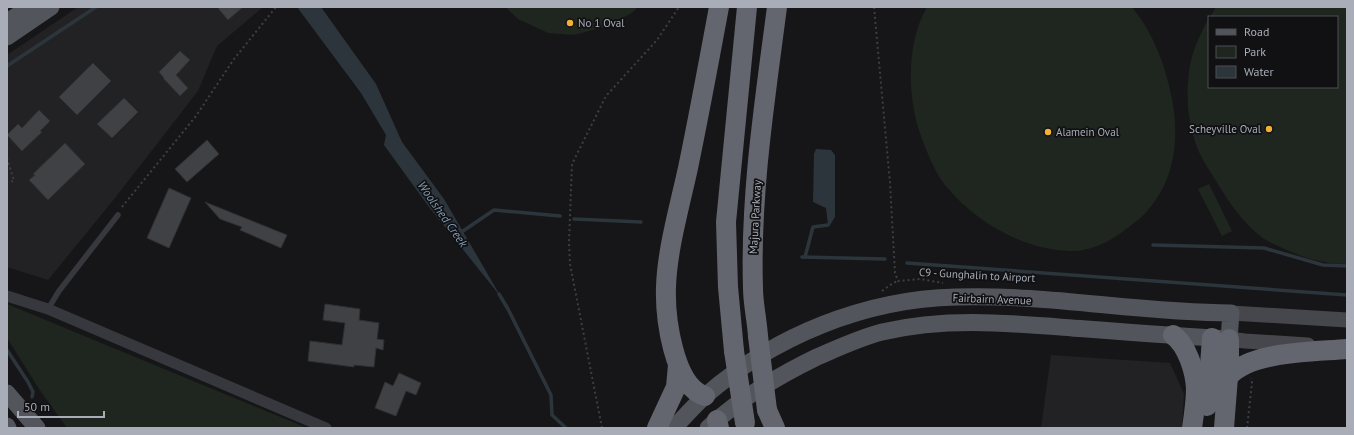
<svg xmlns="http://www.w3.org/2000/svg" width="1354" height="435" font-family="'PT Sans',sans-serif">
	<rect width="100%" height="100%" fill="#161618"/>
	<!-- built -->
	<g fill="#222225">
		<polygon points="78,7 263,7 217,46 198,91 115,198 48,280 7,267 7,55"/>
		<polygon points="1051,355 1170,363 1184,394 1182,428 1041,428"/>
	</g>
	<!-- green -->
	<g fill="#1e261f">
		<polygon points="505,7 638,7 632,13 604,27 574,35 548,33 518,19"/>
		<path d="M927 7H1132C1153 33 1164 62 1171 94 1180 135 1176 178 1148 210 1141 219 1130 226 1121 233 1107 243 1088 252 1070 251 1023 250 974 221 945 185 934 171 927 152 921 136 907 98 906 43 927 7Z"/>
		<path d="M1216 7H1347V264C1321 264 1301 257 1278 246 1272 243 1264 240 1259 235 1243 222 1230 204 1219 186 1214 177 1208 169 1203 160 1189 134 1185 101 1189 72 1191 53 1200 34 1209 18V87H1337V17H1210Z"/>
		<polygon points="1209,184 1232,231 1222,236 1198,189"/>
		<polygon points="7,304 307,428 67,428 39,389 7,338"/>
	</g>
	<!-- water -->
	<g fill="#2c353c">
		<polygon points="297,7 321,7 376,84 402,142 444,199 501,297 429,207 384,145 386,135 361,93"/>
		<polygon points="816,149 831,150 835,155 835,217 830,225 828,225 826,208 813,202 814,154"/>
	</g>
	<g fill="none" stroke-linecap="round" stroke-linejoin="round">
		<!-- stream -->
		<g stroke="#2c353c" stroke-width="3.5">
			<polyline points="7,66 96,7"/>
			<polyline points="574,219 641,222"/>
			<polyline points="460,233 494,210 560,216"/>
			<polyline points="1153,245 1264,248 1323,265 1347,266"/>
			<polyline points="802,257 885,259"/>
			<polyline points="805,257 813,227 828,225"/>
			<polyline points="907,263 1347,295"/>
			<polyline points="499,294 508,309 551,395 552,415 566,428"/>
			<polyline points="7,350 28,382 33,392 32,397"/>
		</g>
	</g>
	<!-- building -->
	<g fill="#404145" stroke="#303034">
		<polygon points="217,7 243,7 228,20"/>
		<polygon points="180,51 190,60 176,75 188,88 180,96 163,78 164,78 159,72"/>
		<polygon points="93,63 111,81 77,115 59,97"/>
		<polygon points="124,98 138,112 112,138 97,124"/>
		<polygon points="39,110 50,121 40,131 42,132 22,151 7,135 18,124 22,128"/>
		<polygon points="207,140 219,154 187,182 175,169"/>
		<polygon points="65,143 85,164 48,200 29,180 35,175 33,174"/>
		<polygon points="169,188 191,198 169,248 147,238"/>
		<polygon points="205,202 287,235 281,248 240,230 242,227 220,219"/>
		<polygon points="325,304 360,309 359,320 379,323 377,339 384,340 383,350 376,348 374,367 354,365 354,367 308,361 310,341 342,345 345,323 323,320"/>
		<polygon points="399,373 421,383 416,395 406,391 396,416 375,408 385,382 393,386"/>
	</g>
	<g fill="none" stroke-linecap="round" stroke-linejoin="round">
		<!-- path -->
		<g stroke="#3d3f44" stroke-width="2" stroke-dasharray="2 3" stroke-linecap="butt">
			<polyline points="874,7 890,183 895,273 898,281 920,279 943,283"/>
			<polyline points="7,158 14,181 8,182"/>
			<polyline points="122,207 196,116 234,59 276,7"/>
			<polyline points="882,291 893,283 898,281"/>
			<polyline points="602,428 570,264 569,242 572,164 606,96 657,40 679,7"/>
			<polyline points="1247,428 1252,383 1251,378"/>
		</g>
		<!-- service -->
		<polyline stroke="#37383d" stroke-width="5.5" points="48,309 59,291 118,215"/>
		<!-- minor -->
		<polyline stroke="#37383d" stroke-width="11" points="7,296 48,309 326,428"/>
		<!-- secondary -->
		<g stroke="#45474d" stroke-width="15">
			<polyline points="1231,313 1347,320"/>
			<polyline points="1229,339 1245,341 1308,345"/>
		</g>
		<!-- primary -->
		<g stroke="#53555c" stroke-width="17">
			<polyline points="7,22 30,7"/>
			<polyline points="7,37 51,7"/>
			<polyline points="7,393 37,428"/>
			<polyline points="7,426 8,428"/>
			<path d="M674 428C684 417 694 406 705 396 774 336 865 299 956 297 1048 294 1139 313 1231 313L1229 339C1177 336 1125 332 1072 328 1009 323 945 317 882 332 859 338 838 348 817 357 778 376 740 398 708 428"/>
		</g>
		<!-- motorway -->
		<g stroke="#63666e" stroke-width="20">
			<path d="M1173 335C1187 345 1195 371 1196 388 1196 401 1194 415 1192 428"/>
			<path d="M758 336C757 320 753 304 753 288 750 194 765 100 777 7"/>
			<polyline points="734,351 728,287 726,222 747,7"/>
			<path d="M1229 376C1252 351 1314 352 1347 349"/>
			<path d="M705 396C673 386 665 316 666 287 667 250 680 205 688 168 699 115 709 61 719 7"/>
			<polyline points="1207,406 1212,338"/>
			<polyline points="767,410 775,428"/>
			<polyline points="717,420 719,428"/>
			<polyline points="657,428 676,387 678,365"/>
			<polyline points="1224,428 1229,364 1229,339"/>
		</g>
		<!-- motorway-bridge -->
		<g stroke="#63666e" stroke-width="20">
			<polyline points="758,336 767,410"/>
			<polyline points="734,351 745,423"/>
		</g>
	</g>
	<!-- markers -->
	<g fill="#f2b134" stroke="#111113" stroke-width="1.5">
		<circle cx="570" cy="23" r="4"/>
		<circle cx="1269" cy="129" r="4"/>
		<circle cx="1048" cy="132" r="4"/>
	</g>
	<g text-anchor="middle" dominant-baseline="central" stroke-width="3.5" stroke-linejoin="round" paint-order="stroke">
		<!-- poi labels -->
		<g font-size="11" fill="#a8adb8" stroke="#111113" text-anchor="start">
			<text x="578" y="23">No 1 Oval</text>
			<text x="1261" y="129" text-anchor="end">Scheyville Oval</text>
			<text x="1056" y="132">Alamein Oval</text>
		</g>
		<!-- street labels -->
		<g font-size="11" fill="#a8adb8" stroke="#111113">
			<text transform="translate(755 217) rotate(-87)">Majura Parkway</text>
			<text transform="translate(977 275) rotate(3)">C9 - Gunghalin to Airport</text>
			<text transform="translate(992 299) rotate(2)">Fairbairn Avenue</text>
		</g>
		<!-- water labels -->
		<g font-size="12" font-style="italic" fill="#7f9bb3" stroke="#111113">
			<text transform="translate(443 214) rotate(55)">Woolshed Creek</text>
		</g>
	</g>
	<!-- border -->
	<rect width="1354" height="435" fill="none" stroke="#a8adb8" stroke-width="16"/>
	<!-- legend -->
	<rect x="1208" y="16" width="130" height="72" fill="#111113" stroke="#4d4f55"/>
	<rect x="1216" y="29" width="20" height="6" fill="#53555c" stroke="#4d4f55"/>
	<text x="1244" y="36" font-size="12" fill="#a8adb8">Road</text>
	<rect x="1216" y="46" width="20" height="12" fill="#1e261f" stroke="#4d4f55"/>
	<text x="1244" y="56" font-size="12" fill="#a8adb8">Park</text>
	<rect x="1216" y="66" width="20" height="12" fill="#2c353c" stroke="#4d4f55"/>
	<text x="1244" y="76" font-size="12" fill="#a8adb8">Water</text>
	<!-- scale -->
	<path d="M18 411v6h86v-6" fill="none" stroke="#a8adb8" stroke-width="2"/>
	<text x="24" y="411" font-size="12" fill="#a8adb8" stroke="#111113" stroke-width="3" paint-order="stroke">50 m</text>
</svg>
